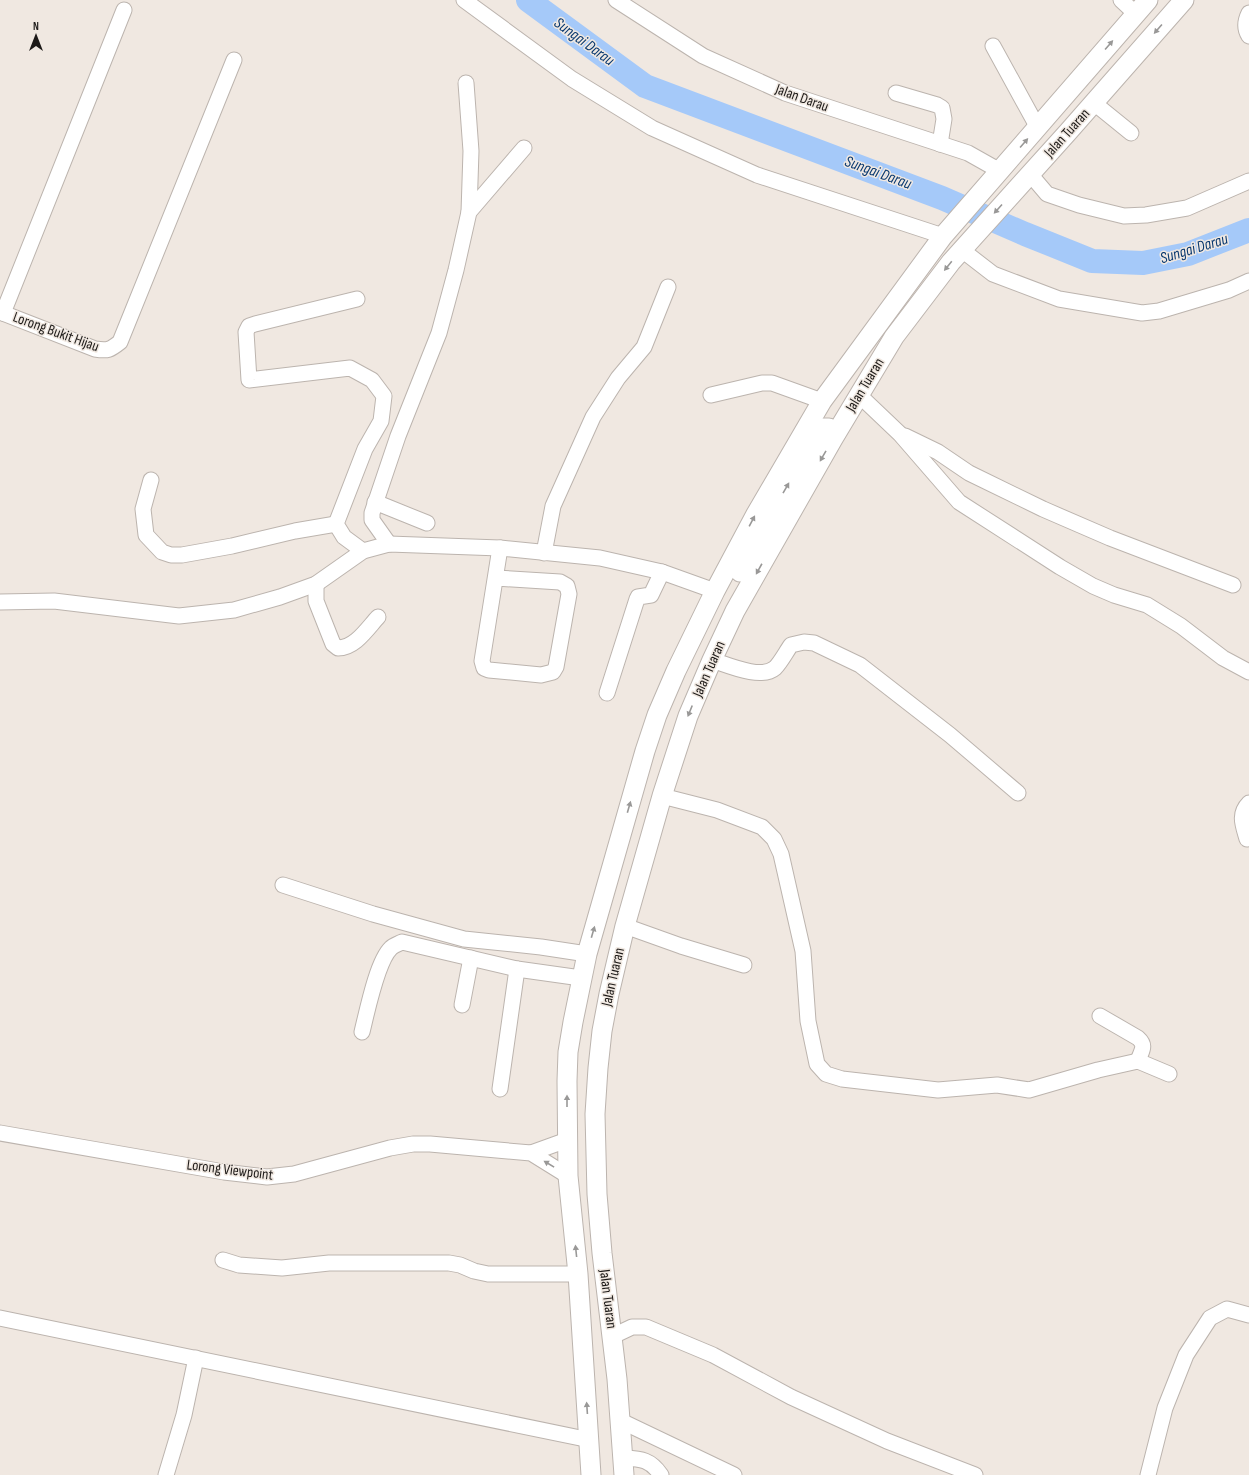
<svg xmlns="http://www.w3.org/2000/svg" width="1249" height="1475" font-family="'Sofia Sans Condensed',sans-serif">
	<rect width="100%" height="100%" fill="#f0e8e1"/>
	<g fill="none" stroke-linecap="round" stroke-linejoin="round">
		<!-- river -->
		<polyline stroke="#a5c9f9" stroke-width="24" points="528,0 645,86 942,198 1025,234 1092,261 1143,263 1188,254 1249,230"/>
		<!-- minor casing -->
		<g stroke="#bcb4ae" stroke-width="17">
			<g id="minor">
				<polyline points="464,0 572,79 652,128 757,175 943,236"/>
				<polyline points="616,0 703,56 785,93 968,153 1000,171"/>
				<polyline points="1121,0 1136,14"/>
				<path d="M1249 13C1245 21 1244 28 1249 36"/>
				<polyline points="993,46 1038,128"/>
				<polyline points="466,83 471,151 469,212"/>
				<polyline points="896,93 937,105 942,108 944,119 940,144"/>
				<polyline points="1094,103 1131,133"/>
				<polyline points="1030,174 1047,194 1079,205 1124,216 1146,215 1187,208 1249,181"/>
				<polyline points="962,250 993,274 1059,299 1142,313 1159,311 1229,290 1249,281"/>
				<polyline points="357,299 255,324 249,326 246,332 249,380 350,368 372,380 384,396 381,421 365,449 336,524 344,537 363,551"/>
				<path d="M0 312 95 349C108 351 110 350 120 342L234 60"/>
				<polyline points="3,313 124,10"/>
				<polyline points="711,395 762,383 772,383 822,401"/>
				<polyline points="859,395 900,434 959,502 1060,567 1093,586 1114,595 1147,605 1181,626 1223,658 1249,672"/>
				<polyline points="905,436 938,452 969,473 1043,509 1110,538 1233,585"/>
				<polyline points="151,480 143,509 146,535 162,552 171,555 182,555 232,546 295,531 336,524"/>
				<polyline points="375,502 427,523"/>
				<polyline points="389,544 372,520 372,513 398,436 439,333 456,270 469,212 524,148"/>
				<polyline points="544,553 553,506 593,417 618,378 644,347 668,287"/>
				<polyline points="496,578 560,582 567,586 569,594 556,667 553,672 541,675 489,670 484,668 482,661 500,548"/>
				<path d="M316 584V601L333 644 338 648C355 648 367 629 378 617"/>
				<polyline points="0,602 54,601 179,616 234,610 280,597 316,584 363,551 389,544 500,548 600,558 662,572 715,591"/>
				<path d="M712 660C728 665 761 680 775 668 781 662 786 652 791 645L804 642 814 643 860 665 950 735 1018 793"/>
				<polyline points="607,693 637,599 638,597 651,595 662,572"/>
				<polyline points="662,796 717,810 762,827 774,839 781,854 803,951 808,1021 817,1064 826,1074 842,1079 938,1090 997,1085 1029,1090 1098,1070 1138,1061 1169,1074"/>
				<path d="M1247 839C1243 825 1238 814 1249 803"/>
				<polyline points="283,885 373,914 464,939 541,947 587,954"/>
				<polyline points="625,926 681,946 744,965"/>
				<polyline points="462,1005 471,958"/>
				<path d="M1100 1016 1138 1038C1147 1046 1141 1051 1138 1061"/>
				<path d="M362 1032C367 1012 377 961 391 948 394 945 398 944 402 942L517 969 581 978"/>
				<polyline points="500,1089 517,969"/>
				<polyline points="0,1133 224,1172 267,1177 294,1174 390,1148 413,1144 430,1144 531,1153 568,1176"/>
				<polyline points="531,1153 567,1140"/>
				<polyline points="223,1260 239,1265 282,1268 329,1263 449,1263 460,1265 474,1271 488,1274 578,1274"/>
				<polyline points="0,1318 590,1440"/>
				<polyline points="613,1336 632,1327 646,1327 713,1355 791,1397 887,1441 975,1475"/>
				<polyline points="621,1421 734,1475"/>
				<path d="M623 1458C641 1459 650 1459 661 1475"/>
				<polyline points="166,1475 184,1415 196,1358"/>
				<polyline points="1148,1475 1165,1408 1186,1355 1210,1318 1227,1309 1249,1315"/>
			</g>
		</g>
		<!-- major casing -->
		<g stroke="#bcb4ae" stroke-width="21">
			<g id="major">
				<polyline points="740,572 816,436 823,428 829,428 836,433"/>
				<polyline points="591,1475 578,1274 568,1176 567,1081 568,1052 573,1022 587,954 645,751 657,715 676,671 715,591 756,514 822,401 943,236 1148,0"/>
				<polyline points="624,1475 617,1379 602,1253 597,1194 595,1114 598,1068 602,1031 609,994 625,926 662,796 688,716 712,660 735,611 834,437 894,337 951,262 1068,132 1184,0"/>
			</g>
		</g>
		<!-- minor -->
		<use href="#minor" stroke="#fff" stroke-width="15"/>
		<!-- major -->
		<use href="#major" stroke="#fff" stroke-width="19"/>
	</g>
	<!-- one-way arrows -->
	<defs><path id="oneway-solid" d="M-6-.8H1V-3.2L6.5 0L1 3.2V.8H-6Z"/></defs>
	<g fill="#999897">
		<use href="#oneway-solid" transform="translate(1158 29) rotate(131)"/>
		<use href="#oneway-solid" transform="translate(1109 45) rotate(-49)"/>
		<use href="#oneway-solid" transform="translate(1024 143) rotate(-49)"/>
		<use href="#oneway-solid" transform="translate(998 209) rotate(132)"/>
		<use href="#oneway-solid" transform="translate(948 266) rotate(129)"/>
		<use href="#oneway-solid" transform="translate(823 456) rotate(120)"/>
		<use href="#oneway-solid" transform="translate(786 488) rotate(-60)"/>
		<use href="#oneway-solid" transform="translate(752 521) rotate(-62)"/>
		<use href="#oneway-solid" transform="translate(759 569) rotate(119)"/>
		<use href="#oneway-solid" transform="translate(690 711) rotate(112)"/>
		<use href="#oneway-solid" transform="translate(629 807) rotate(-74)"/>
		<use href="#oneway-solid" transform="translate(593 932) rotate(-74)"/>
		<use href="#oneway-solid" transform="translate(567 1101) rotate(-90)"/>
		<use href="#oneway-solid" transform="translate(549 1164) rotate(-149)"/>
		<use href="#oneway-solid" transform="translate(576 1251) rotate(-96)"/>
		<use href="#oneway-solid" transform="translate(587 1408) rotate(-94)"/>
	</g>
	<g text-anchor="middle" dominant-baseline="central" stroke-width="3" stroke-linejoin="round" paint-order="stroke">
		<!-- street labels -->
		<g font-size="15" fill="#1d1a18" stroke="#f0e8e1">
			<text transform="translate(802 98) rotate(20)">Jalan Darau</text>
			<text transform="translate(1067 133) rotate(-48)">Jalan Tuaran</text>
			<text transform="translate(56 332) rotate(20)">Lorong Bukit Hijau</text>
			<text transform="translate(865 385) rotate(-59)">Jalan Tuaran</text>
			<text transform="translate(709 669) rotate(-66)">Jalan Tuaran</text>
			<text transform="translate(613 977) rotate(-77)">Jalan Tuaran</text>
			<text transform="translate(230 1170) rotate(7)">Lorong Viewpoint</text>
			<text transform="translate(608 1299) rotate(83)">Jalan Tuaran</text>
		</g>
		<!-- water labels -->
		<g font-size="16" font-style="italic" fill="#093970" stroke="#f0e8e1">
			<text transform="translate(584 42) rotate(36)">Sungai Darau</text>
			<text transform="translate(878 173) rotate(20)">Sungai Darau</text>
			<text transform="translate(1194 249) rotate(-17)">Sungai Darau</text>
		</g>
	</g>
	<!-- north arrow -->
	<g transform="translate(36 36)" stroke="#f0e8e1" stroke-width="3" paint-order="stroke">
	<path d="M0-3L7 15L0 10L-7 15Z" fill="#1d1a18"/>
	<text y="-6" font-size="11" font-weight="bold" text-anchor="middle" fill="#1d1a18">N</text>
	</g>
</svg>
